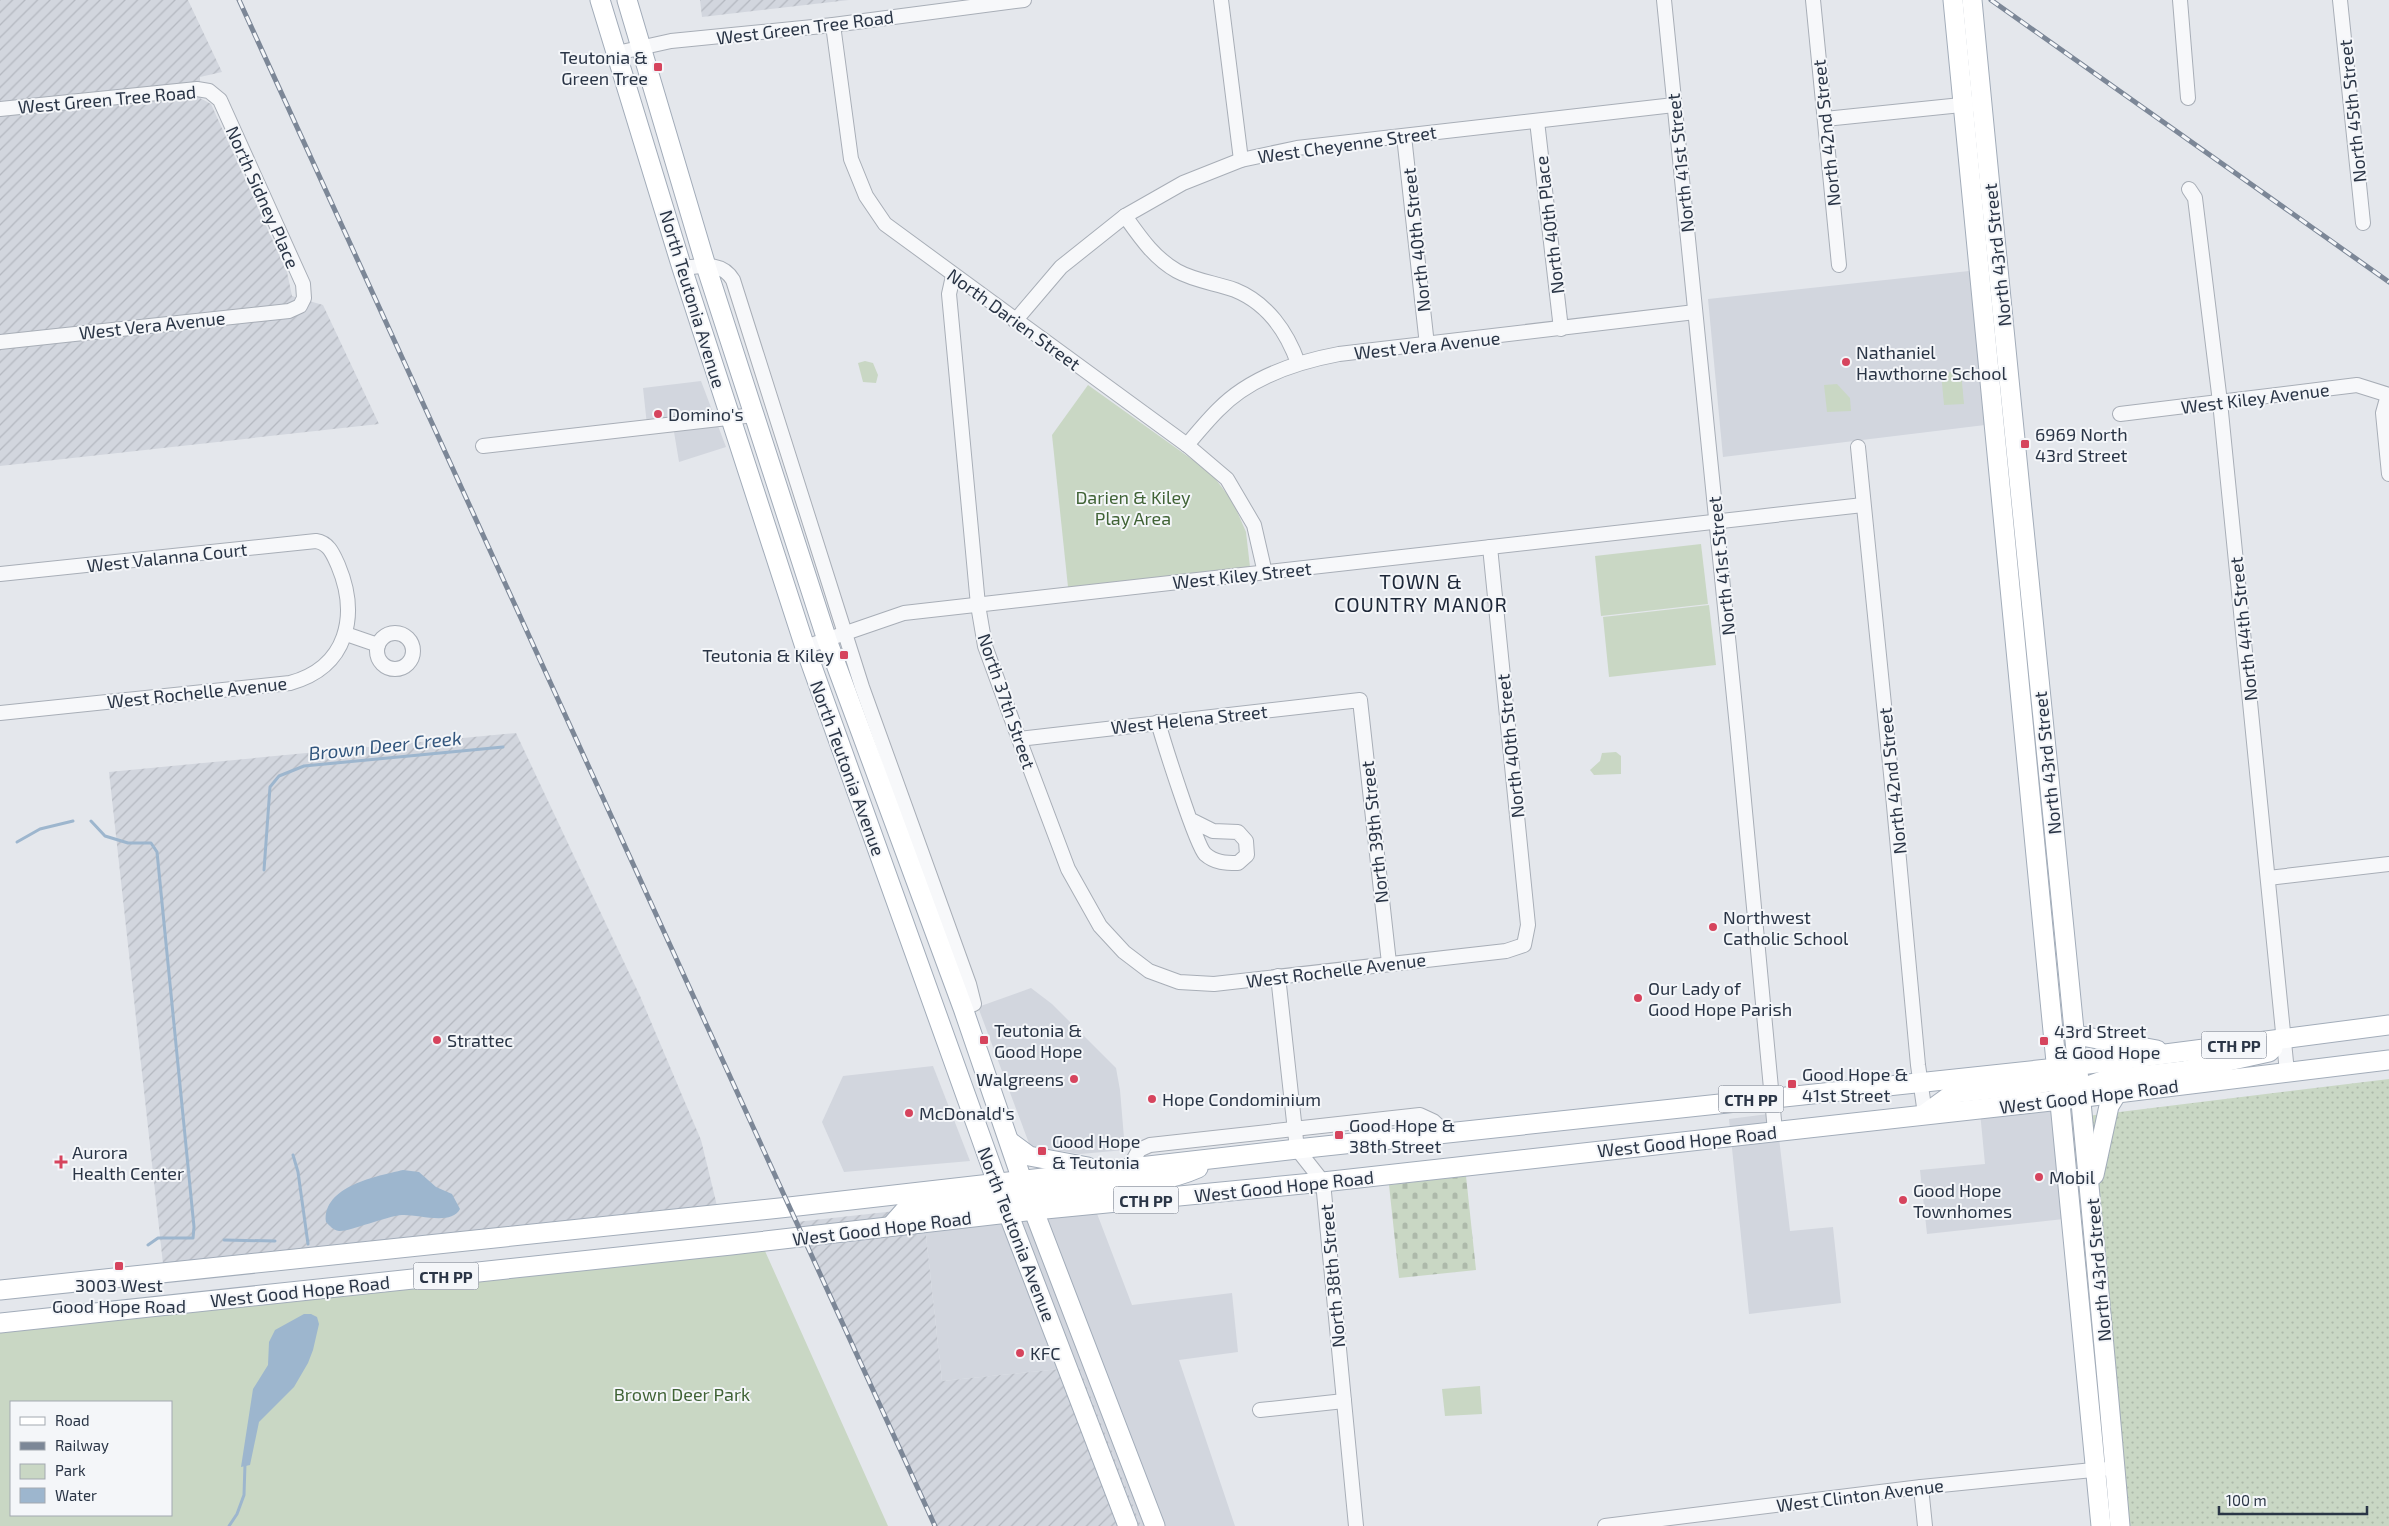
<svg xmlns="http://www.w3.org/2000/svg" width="2389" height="1526" font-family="'Exo 2',sans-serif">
	<defs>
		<pattern id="industrial-furrows" width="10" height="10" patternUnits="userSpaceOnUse" patternTransform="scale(1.25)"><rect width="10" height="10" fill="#d2d6de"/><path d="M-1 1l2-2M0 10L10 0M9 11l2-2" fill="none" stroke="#b4b8c0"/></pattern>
		<pattern id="grass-dots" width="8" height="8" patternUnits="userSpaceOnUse" patternTransform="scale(1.25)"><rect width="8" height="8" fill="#c9d7c4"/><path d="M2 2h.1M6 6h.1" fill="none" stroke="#adb9aa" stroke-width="1.8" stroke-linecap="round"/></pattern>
		<pattern id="cemetery-stones" width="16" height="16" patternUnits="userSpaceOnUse" patternTransform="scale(1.25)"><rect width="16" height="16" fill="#c9d7c4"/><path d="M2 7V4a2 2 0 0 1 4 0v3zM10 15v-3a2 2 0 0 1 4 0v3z" fill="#adb9aa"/></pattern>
	</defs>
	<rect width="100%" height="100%" fill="#e4e7ec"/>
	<!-- built -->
	<g fill="#d2d6de">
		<polygon points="1969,271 1985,425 1723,457 1708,299"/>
		<polygon points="701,381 726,447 679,462 674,432 648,434 643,388"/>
		<polygon points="1031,988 1052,1004 1116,1068 1120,1090 1125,1150 1080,1154 1030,1146 978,1007"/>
		<polygon points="933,1066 970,1161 844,1172 822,1122 843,1076"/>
		<polygon points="2070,1081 2082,1217 1927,1234 1920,1170 1985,1164 1978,1091"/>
		<polygon points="1776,1113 1790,1231 1833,1227 1841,1303 1749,1314 1729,1119"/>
		<polygon points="1088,1190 1132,1305 1232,1293 1238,1352 1179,1360 1235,1526 1141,1526 1079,1367 942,1381 923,1208"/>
	</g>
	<!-- industrial -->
	<g fill="url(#industrial-furrows)">
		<polygon points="0,0 188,0 222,72 200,77 200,98 211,104 287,272 292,296 323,305 379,424 0,466"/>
		<polygon points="700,0 849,0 702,17"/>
		<polygon points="516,733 640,996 701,1140 719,1214 164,1273 109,772"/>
		<polygon points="923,1208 942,1381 1079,1367 1141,1526 935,1526 796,1222"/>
	</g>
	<!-- grass -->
	<polygon fill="url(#grass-dots)" points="2389,1079 2389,1526 2126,1526 2087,1116"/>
	<!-- cemetery -->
	<polygon fill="url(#cemetery-stones)" points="1466,1176 1476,1270 1399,1278 1389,1185"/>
	<!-- park -->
	<g fill="#c9d7c4" fill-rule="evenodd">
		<polygon points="865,361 873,363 878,375 876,383 863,382 858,363"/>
		<polygon points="1961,371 1964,404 1944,405 1941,373"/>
		<polygon points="1837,384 1850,398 1851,411 1827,412 1824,385"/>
		<polygon points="1088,385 1211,473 1233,502 1246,532 1250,567 1068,587 1052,435"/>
		<polygon points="1701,544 1708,604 1601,616 1595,556"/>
		<polygon points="1709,605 1716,665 1609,677 1603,617"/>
		<polygon points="1616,752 1621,756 1621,774 1594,775 1590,770 1600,761 1602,753"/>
		<path d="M765 1251 888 1526H0V1333ZM11 1402H171V1515H11Z"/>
		<polygon points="1480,1386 1482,1414 1445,1416 1442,1389"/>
	</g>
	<!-- water -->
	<g fill="#9db6ce">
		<path d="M403 1170 419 1172 436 1187 452 1194 460 1209C451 1226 418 1214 402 1215 387 1216 348 1232 339 1231 333 1230 330 1226 326 1222 322 1186 378 1176 403 1170Z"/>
		<polygon points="304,1314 311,1314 317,1317 319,1324 313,1350 308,1363 294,1387 259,1422 250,1465 241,1467 253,1389 268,1365 269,1342 275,1330"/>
	</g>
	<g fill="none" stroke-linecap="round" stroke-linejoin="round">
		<!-- stream -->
		<g stroke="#9db6ce" stroke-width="3">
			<polyline points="91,821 105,836 128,843 151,843 157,852 194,1227 193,1238 158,1238 148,1245"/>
			<polyline points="17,842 40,829 73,821"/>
			<polyline points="264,870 270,787 279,776 304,766 503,747"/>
			<polyline points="293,1155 298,1172 308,1244"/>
			<polyline points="224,1240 275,1241"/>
			<polyline points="229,1526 237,1514 244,1495 245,1464"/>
		</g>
		<!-- minor casing -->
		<g stroke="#a8aeb7" stroke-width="16">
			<g id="minor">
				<polyline points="1221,0 1241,160"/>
				<polyline points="1664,0 1738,737 1775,1131"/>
				<polyline points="1813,0 1839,265"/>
				<polyline points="2180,0 2188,98"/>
				<polyline points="2340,0 2363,223"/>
				<polyline points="833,25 851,159 866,196 885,224 1187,445 1227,479 1254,525 1265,573"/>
				<polyline points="617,53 671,41 833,25 1024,0"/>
				<polyline points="0,109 197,89 209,91 220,100 303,284 304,298 300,306 289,311 0,342"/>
				<polyline points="1825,119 1971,104"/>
				<polyline points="1537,121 1561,329"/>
				<polyline points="1404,136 1427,345"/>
				<polyline points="2189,189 2195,198 2220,402 2287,1072"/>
				<path d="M1125 216C1140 237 1154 258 1177 271 1195 281 1216 283 1235 290 1267 303 1287 332 1298 363"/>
				<path d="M682 268C702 266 722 261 733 280L862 687 969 984 974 1004 963 1008"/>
				<polyline points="953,276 949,294 978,605 985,646 1019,739 1068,869 1100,926 1124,952 1149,971 1179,982 1214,984 1506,951 1524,945 1528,925 1490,547"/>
				<polyline points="1015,321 1061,267 1125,216 1183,183 1241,160 1297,148 1674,105"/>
				<polyline points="2388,395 2383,413 2389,474"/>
				<polyline points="2120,414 2357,385 2389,395"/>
				<path d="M1187 445C1197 433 1207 421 1218 410 1250 377 1296 362 1339 354L1695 312"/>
				<polyline points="483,446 754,415"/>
				<polyline points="1858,447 1892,784 1918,1065 1925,1114"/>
				<path d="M0 574 316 541C329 543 333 554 338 565 359 615 348 667 290 683L0 713"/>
				<circle cx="395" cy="651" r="18"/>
				<polyline points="346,634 378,645"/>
				<polyline points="805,647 904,613 1863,505"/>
				<path d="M1158 722C1163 740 1196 845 1205 854 1215 863 1226 863 1238 863L1247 855 1246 841 1238 832 1213 831 1191 820"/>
				<polyline points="1019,739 1360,700 1389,963"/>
				<polyline points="2268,878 2389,864"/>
				<polyline points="1278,976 1297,1149 1323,1182 1356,1526"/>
				<polyline points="1136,1177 1134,1159 1139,1150 1150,1145 1420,1115 1433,1121 1446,1133"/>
				<polyline points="1260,1410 1344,1401"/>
				<polyline points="1921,1487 1925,1526"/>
				<polyline points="1605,1526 1921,1487 2103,1469"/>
			</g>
		</g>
		<!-- major casing -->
		<g stroke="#a2acb9" stroke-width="21">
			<g id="major">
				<polyline points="600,0 682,268 805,647 1008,1213 1128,1526"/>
				<polyline points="627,0 706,266 827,640 963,1008 1022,1180 1155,1526"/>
				<polyline points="1953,0 2101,1526"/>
				<path d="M1972 0C2020 509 2076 1017 2120 1526"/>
				<polyline points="2076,1035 2157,1050"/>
				<polyline points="2074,1091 2105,1080 2183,1071 2269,1052 2273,1048"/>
				<polyline points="1925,1114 1954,1093 2037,1084 2049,1082 2068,1074"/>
				<polyline points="1010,1142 1029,1156 1088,1167"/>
				<polyline points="2094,1175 2109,1106 2117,1093"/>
				<path d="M1020 1202C1077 1181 1142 1193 1198 1168"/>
				<polyline points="891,1226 906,1209 986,1201 995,1198 1012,1189"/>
				<polyline points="0,1290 789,1207 1297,1149 2057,1068 2389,1025"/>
				<polyline points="0,1323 731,1245 1035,1210 1323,1182 2060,1100 2389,1060"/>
			</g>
		</g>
		<!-- minor -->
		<use href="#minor" stroke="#f7f8fa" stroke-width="14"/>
		<!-- major -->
		<use href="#major" stroke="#fff" stroke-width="19"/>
		<!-- rail casing -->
		<g stroke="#7c8797" stroke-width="5">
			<g id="rail">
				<polyline points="239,0 935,1526"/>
				<polyline points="1991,0 2389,282"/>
			</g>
		</g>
		<!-- rail -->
		<use href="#rail" stroke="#f4f6f9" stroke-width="3" stroke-dasharray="9" stroke-linecap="butt"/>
	</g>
	<!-- markers -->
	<g fill="#d6445d" stroke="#f4f6f9" stroke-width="2">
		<rect x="653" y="62" width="10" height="10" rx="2.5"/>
		<circle cx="1846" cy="362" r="5"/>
		<circle cx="658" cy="414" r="5"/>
		<rect x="2020" y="439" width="10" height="10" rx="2.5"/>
		<rect x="839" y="650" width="10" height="10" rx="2.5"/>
		<circle cx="1713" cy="927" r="5"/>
		<circle cx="1638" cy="998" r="5"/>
		<circle cx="437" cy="1040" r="5"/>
		<rect x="979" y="1035" width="10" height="10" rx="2.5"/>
		<rect x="2039" y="1036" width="10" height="10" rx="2.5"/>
		<circle cx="1074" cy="1079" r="5"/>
		<rect x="1787" y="1079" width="10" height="10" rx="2.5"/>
		<circle cx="1152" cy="1099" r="5"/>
		<circle cx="909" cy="1113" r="5"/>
		<rect x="1334" y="1130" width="10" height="10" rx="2.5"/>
		<rect x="1037" y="1146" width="10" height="10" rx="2.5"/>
		<path d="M58.5 1154.5h5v5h5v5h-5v5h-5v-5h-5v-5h5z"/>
		<circle cx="2039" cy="1177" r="5"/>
		<circle cx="1903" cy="1200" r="5"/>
		<rect x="114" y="1261" width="10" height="10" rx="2.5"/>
		<circle cx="1020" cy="1353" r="5"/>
	</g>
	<g text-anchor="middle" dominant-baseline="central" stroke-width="4" stroke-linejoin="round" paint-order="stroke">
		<!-- shield labels -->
		<g fill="#f4f6f9" stroke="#676f7c" stroke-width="1">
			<rect x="2201.5" y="1031.5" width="65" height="27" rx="4"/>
			<rect x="1718.5" y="1085.5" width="65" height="27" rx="4"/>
			<rect x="1113.5" y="1186.5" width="65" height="27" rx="4"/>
			<rect x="413.5" y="1262.5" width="65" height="27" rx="4"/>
		</g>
		<g font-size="16" font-weight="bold" fill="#2a3546">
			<text x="2234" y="1045">CTH PP</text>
			<text x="1751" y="1099">CTH PP</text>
			<text x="1146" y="1200">CTH PP</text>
			<text x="446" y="1276">CTH PP</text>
		</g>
		<!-- street labels -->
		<g font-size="18" fill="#2a3546" stroke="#f4f6f9">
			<text transform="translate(805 27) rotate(-7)">West Green Tree Road</text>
			<text transform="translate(107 99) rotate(-5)">West Green Tree Road</text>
			<text transform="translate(2352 111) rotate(-96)">North 45th Street</text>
			<text transform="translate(1826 133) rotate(-96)">North 42nd Street</text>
			<text transform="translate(1347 144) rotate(-8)">West Cheyenne Street</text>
			<text transform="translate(1680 163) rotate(-96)">North 41st Street</text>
			<text transform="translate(263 197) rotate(66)">North Sidney Place</text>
			<text transform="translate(1549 225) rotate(-97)">North 40th Place</text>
			<text transform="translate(1416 240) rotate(-96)">North 40th Street</text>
			<text transform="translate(1997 255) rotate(-96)">North 43rd Street</text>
			<text transform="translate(693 299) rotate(73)">North Teutonia Avenue</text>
			<text transform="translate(1014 319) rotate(36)">North Darien Street</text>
			<text transform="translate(152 325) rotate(-6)">West Vera Avenue</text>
			<text transform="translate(1427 345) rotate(-6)">West Vera Avenue</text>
			<text transform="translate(2255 398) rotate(-7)">West Kiley Avenue</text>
			<text transform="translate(167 557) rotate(-6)">West Valanna Court</text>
			<text transform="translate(1721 566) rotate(-96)">North 41st Street</text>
			<text transform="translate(1242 575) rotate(-6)">West Kiley Street</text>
			<text transform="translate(2243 629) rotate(-96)">North 44th Street</text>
			<text transform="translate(197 692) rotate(-6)">West Rochelle Avenue</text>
			<text transform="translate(1007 701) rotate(71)">North 37th Street</text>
			<text transform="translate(1189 719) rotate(-6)">West Helena Street</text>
			<text transform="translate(1510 746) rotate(-96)">North 40th Street</text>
			<text transform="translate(2047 763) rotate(-96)">North 43rd Street</text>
			<text transform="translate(848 768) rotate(70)">North Teutonia Avenue</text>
			<text transform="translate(1892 781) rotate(-96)">North 42nd Street</text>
			<text transform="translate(1374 832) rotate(-96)">North 39th Street</text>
			<text transform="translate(1336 970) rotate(-7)">West Rochelle Avenue</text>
			<text transform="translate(2089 1096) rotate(-7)">West Good Hope Road</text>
			<text transform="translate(1687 1141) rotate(-6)">West Good Hope Road</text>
			<text transform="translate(1284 1186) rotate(-6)">West Good Hope Road</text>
			<text transform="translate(882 1228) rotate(-7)">West Good Hope Road</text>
			<text transform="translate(1017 1234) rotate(69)">North Teutonia Avenue</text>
			<text transform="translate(2098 1270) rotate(-95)">North 43rd Street</text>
			<text transform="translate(1332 1276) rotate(-95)">North 38th Street</text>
			<text transform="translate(300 1291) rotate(-6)">West Good Hope Road</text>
			<text transform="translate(1860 1495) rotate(-7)">West Clinton Avenue</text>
		</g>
		<!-- poi labels -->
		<g font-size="18" fill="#2a3546" stroke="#f4f6f9" text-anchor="start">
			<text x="648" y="57" text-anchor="end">Teutonia &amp;<tspan x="648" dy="21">Green Tree</tspan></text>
			<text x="1856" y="352">Nathaniel<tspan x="1856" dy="21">Hawthorne School</tspan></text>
			<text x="668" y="414">Domino's</text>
			<text x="2035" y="434">6969 North<tspan x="2035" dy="21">43rd Street</tspan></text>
			<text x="834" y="655" text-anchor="end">Teutonia &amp; Kiley</text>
			<text x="1723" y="917">Northwest<tspan x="1723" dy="21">Catholic School</tspan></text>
			<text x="1648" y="988">Our Lady of<tspan x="1648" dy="21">Good Hope Parish</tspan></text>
			<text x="994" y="1030">Teutonia &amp;<tspan x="994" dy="21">Good Hope</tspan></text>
			<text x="2054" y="1031">43rd Street<tspan x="2054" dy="21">&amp; Good Hope</tspan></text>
			<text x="447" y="1040">Strattec</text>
			<text x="1802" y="1074">Good Hope &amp;<tspan x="1802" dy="21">41st Street</tspan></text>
			<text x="1064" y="1079" text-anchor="end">Walgreens</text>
			<text x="1162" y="1099">Hope Condominium</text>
			<text x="919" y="1113">McDonald's</text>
			<text x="1349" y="1125">Good Hope &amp;<tspan x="1349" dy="21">38th Street</tspan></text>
			<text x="1052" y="1141">Good Hope<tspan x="1052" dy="21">&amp; Teutonia</tspan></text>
			<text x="72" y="1152">Aurora<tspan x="72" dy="21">Health Center</tspan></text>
			<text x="2049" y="1177">Mobil</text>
			<text x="1913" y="1190">Good Hope<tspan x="1913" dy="21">Townhomes</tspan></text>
			<text x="119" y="1285" text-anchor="middle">3003 West<tspan x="119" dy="21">Good Hope Road</tspan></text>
			<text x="1030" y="1353">KFC</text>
		</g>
		<!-- park labels -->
		<g font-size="18" fill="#406336" stroke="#f4f6f9">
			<text x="1133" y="497">Darien &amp; Kiley<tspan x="1133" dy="21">Play Area</tspan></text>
			<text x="682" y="1394">Brown Deer Park</text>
		</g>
		<!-- water labels -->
		<g font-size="19" font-style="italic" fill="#31557d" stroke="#f4f6f9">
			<text transform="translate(385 745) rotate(-6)">Brown Deer Creek</text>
		</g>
		<!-- quarter labels -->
		<g font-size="20" letter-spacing="1" fill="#1c2637" stroke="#f4f6f9">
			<text x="1421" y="581">TOWN &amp;<tspan x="1421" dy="23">COUNTRY MANOR</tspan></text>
		</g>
	</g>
	<!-- legend -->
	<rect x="10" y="1401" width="162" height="115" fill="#f4f6f9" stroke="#a3a9b1"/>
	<rect x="20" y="1417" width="25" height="8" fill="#ffffff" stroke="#a3a9b1"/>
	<text x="55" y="1426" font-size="15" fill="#2a3546">Road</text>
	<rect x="20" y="1442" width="25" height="8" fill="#7c8797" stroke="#a3a9b1"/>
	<text x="55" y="1451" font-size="15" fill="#2a3546">Railway</text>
	<rect x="20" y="1464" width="25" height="15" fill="#c9d7c4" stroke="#a3a9b1"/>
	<text x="55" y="1476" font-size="15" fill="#2a3546">Park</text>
	<rect x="20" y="1488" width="25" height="15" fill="#9db6ce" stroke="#a3a9b1"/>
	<text x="55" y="1501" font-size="15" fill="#2a3546">Water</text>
	<!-- scale -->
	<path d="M2219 1506v8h148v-8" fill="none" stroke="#2a3546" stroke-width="2.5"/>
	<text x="2226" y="1506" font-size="15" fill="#2a3546" stroke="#f4f6f9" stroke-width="4" paint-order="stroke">100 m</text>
</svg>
